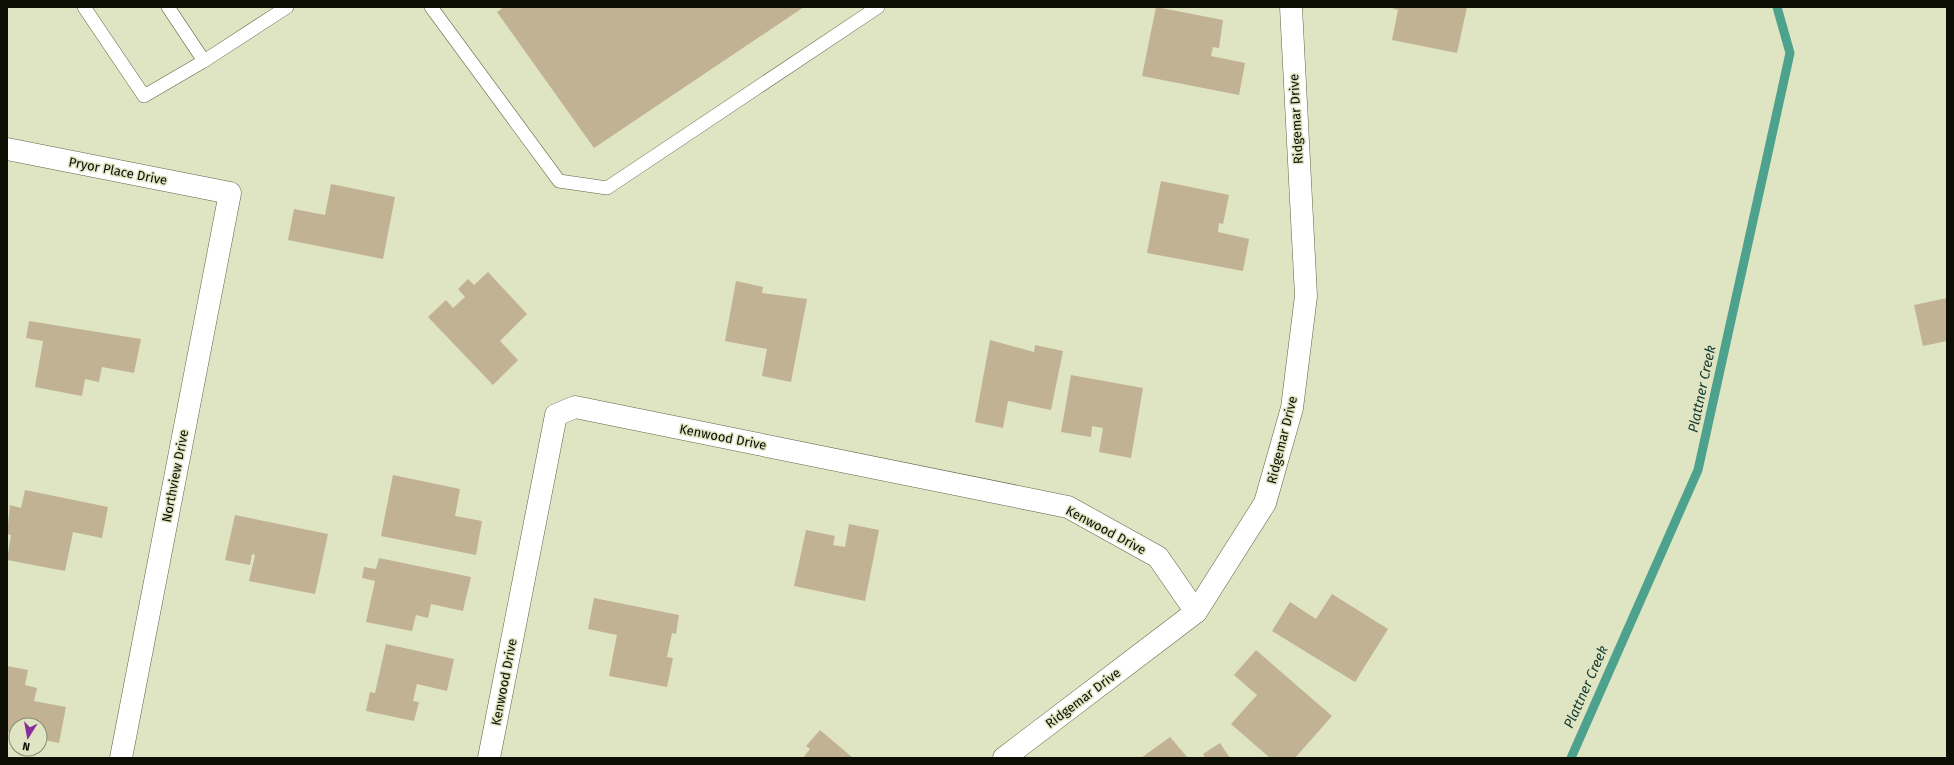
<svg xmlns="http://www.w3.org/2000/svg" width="1954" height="765" font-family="'Fira Sans',sans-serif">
	<rect width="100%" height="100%" fill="#dfe4c2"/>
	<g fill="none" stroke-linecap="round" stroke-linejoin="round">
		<!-- stream -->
		<polyline stroke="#4ca28d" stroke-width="9" points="1571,758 1698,470 1790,53 1777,7"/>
	</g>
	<!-- building -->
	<g fill="#c2b294">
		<polygon points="504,7 804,7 594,148 497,12"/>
		<polygon points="1156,7 1223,20 1219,48 1213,47 1211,56 1245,63 1239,95 1142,76"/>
		<polygon points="1389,7 1467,7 1457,53 1392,40 1398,10"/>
		<polygon points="1161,181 1229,195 1223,224 1219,223 1218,232 1249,239 1243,271 1147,253"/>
		<polygon points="331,184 395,197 383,259 288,240 294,209 325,215"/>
		<polygon points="488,272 527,314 500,341 518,360 493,385 428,317 446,300 453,308 465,297 458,289 468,279 474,285"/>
		<polygon points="736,281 763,287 762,293 807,299 791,382 762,376 767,349 725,341"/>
		<polygon points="1947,298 1947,341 1923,346 1914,305"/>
		<polygon points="29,321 141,339 134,373 102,367 99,382 85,379 82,396 35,387 43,341 26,338"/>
		<polygon points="990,340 1034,352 1035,345 1063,351 1051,410 1008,401 1003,428 975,422"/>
		<polygon points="1071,375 1143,388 1131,458 1099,452 1103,428 1092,426 1091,437 1061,432"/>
		<polygon points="393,475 460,489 455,516 482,521 476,555 381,536"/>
		<polygon points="25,490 108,507 102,538 73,532 65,571 7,560 11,535 7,534 10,505 21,508"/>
		<polygon points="235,515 328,534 315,594 249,581 255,555 252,554 250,565 225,560"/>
		<polygon points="849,524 879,530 865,601 794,586 806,530 835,536 833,545 845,547"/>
		<polygon points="379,558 471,577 463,611 431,604 428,618 416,615 412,631 366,622 375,581 362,578 364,567 376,569"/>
		<polygon points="1332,594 1388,629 1355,682 1272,631 1290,602 1316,619"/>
		<polygon points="594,598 679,615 676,634 672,633 667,657 673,658 667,687 609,676 617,635 588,629"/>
		<polygon points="386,644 454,659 447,691 417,684 413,701 419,702 414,721 366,711 370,692 375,693"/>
		<polygon points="1256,650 1332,716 1295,758 1270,758 1231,724 1257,695 1234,675"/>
		<polygon points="7,666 28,670 25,685 37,688 34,701 66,707 59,743 40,739 40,725 16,725 16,734 7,732"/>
		<polygon points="820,730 853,758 803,758 810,749 806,746"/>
		<polygon points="1170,737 1188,758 1141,758"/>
		<polygon points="1220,743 1230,758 1205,758 1203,754"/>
	</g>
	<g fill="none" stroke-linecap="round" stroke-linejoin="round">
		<!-- lane casing -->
		<g stroke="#616446" stroke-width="14">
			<g id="lane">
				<polyline points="84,7 144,96 204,61"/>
				<polyline points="168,7 204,61 287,7"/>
				<polyline points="431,7 559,181 607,188 878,7"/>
			</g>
		</g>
		<!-- street casing -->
		<g stroke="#616446" stroke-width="23">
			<g id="street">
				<polyline points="7,149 230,193 121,758"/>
				<polyline points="489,758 556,415 575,407 1068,507 1158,557 1196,612"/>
				<polyline points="1004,758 1196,612 1265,503 1292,408 1306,296 1291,7"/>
			</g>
		</g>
		<!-- lane -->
		<use href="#lane" stroke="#fff" stroke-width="13"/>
		<!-- street -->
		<use href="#street" stroke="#fff" stroke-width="22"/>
	</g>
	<g text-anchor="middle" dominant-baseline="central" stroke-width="3" stroke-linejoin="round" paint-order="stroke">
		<!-- street labels -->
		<g font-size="13" fill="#0c0d03" stroke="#dfe4c2">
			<text transform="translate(1296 119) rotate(-93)">Ridgemar Drive</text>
			<text transform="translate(118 171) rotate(11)">Pryor Place Drive</text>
			<text transform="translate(723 437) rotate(11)">Kenwood Drive</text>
			<text transform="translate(1282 440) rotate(-76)">Ridgemar Drive</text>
			<text transform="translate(175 476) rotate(-79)">Northview Drive</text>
			<text transform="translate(1106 530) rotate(28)">Kenwood Drive</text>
			<text transform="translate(504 682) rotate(-79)">Kenwood Drive</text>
			<text transform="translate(1083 698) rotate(-37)">Ridgemar Drive</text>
		</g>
		<!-- water labels -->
		<g font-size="14" font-style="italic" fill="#113930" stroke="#dfe4c2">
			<text transform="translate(1702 389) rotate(-78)">Plattner Creek</text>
			<text transform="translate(1586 687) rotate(-66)">Plattner Creek</text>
		</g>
	</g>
	<!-- border -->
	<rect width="1954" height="765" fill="none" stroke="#0c0d03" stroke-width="16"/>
	<!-- north arrow -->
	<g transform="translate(28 737) rotate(191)"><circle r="19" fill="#dfe4c2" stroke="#8b8e76"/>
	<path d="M0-3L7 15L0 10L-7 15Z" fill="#872e9a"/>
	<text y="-6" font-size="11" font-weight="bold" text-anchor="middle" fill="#0c0d03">N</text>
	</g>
</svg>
